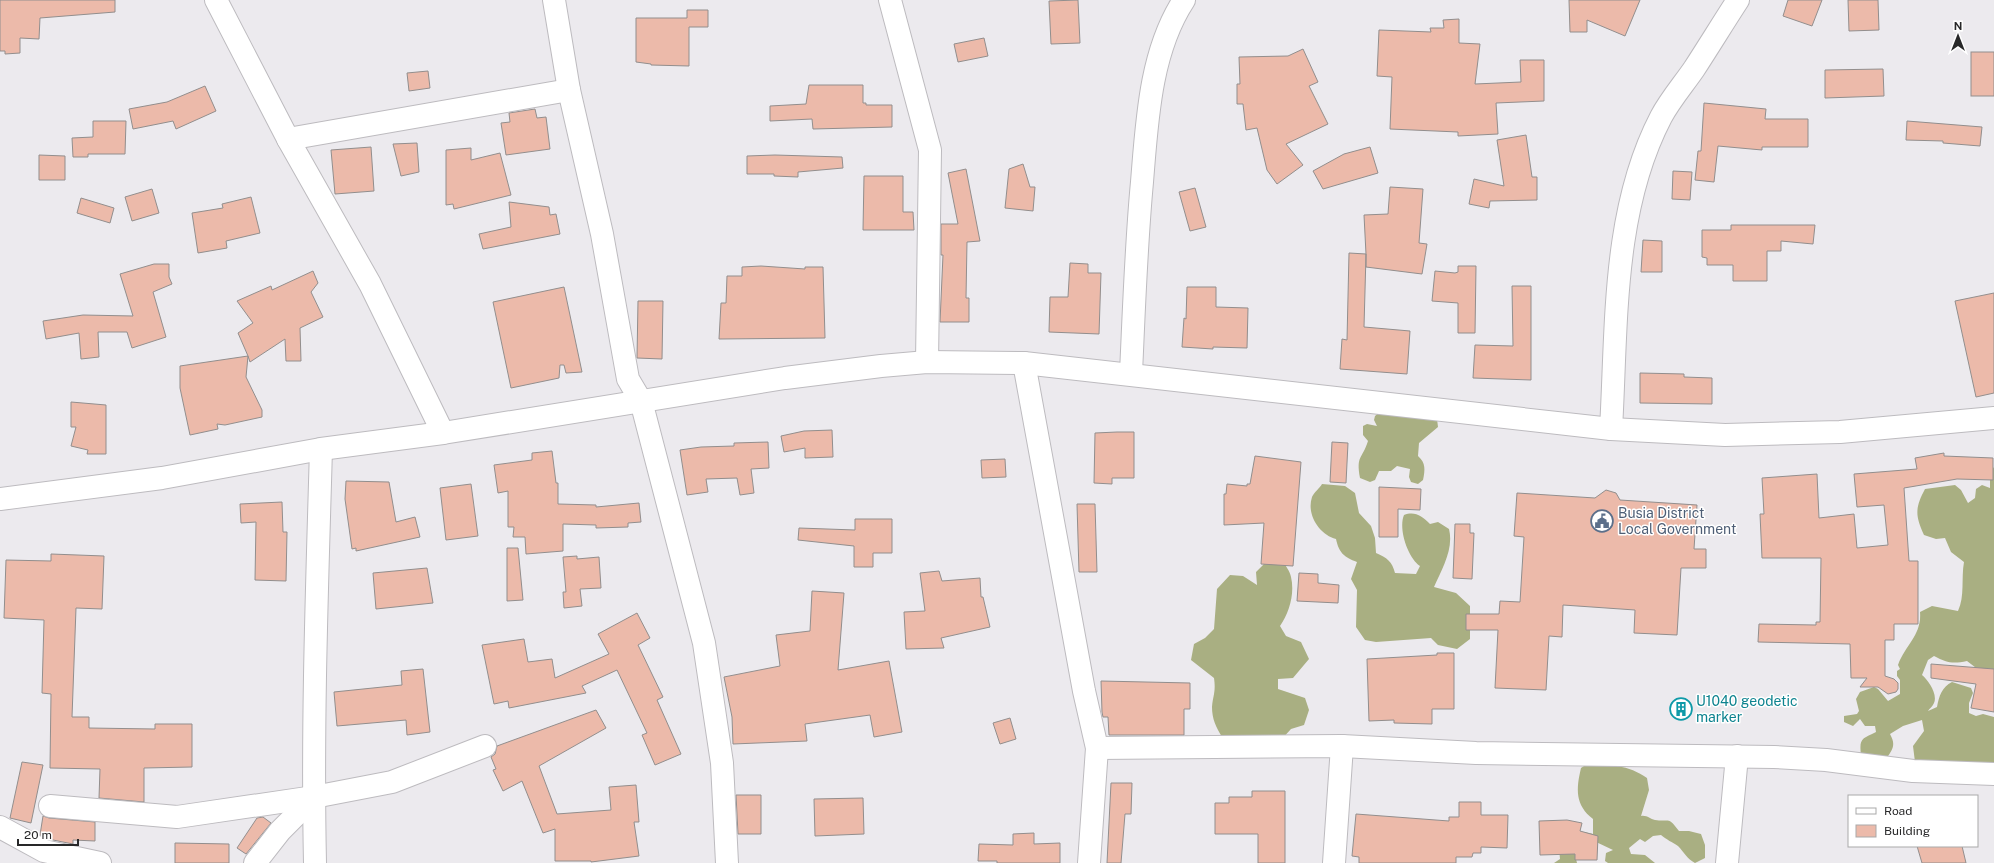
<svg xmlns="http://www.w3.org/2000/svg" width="1994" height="863" font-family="'Public Sans',sans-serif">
	<rect width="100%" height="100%" fill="#eceaee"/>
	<!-- forest -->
	<g fill="#a9af82">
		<path d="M1381 411 1437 419 1438 427 1419 443 1418 456C1426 463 1425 470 1423 480L1418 484 1411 482 1409 477 1410 469 1397 466 1391 471H1379L1375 480 1370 482 1360 478C1356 455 1362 460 1368 441L1363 435V426L1367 424 1377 426 1374 420 1375 416Z"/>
		<path d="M1994 467V676L1984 674 1967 661C1953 664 1947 663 1934 656L1928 660 1922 675C1928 680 1938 694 1934 703 1933 706 1929 709 1928 711L1937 707C1939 696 1942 687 1952 682L1971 688 1973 693 1969 703V713L1976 716 1983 714 1994 717V768L1915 762 1913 746 1924 731 1922 720 1903 726 1890 734C1896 745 1893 749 1886 759L1861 755C1859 738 1862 739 1876 732L1875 726H1865L1860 719 1853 726 1844 722V716L1857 714 1859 711 1856 699 1860 692 1874 687 1878 689 1888 701 1900 694V680L1897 676V671L1900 669 1898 665C1906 644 1922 635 1920 612L1932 606 1958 611C1965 596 1961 579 1964 562L1951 552 1945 538 1936 539 1924 535C1915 515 1915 508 1925 489L1955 485 1961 490 1968 503 1975 498 1976 489 1982 485 1990 488V473Z"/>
		<path d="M1322 484 1345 486 1355 493 1359 513 1371 526 1375 538 1376 553C1387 558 1392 561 1395 573L1416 574 1420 566C1408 558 1398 529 1404 515 1415 511 1422 516 1430 524L1438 522 1449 529C1454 549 1442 569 1434 587L1456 593 1470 606V639L1457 649 1438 645 1431 638 1376 642 1365 640 1356 627 1357 590 1351 579 1357 562C1344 557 1339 553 1336 539 1320 535 1306 515 1312 497 1314 492 1320 488 1322 484Z"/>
		<path d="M1271 557 1282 560C1285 565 1290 571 1291 577 1295 594 1289 613 1280 626L1286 636 1301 642 1309 659 1293 678 1278 679V689L1305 698 1309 710 1304 725 1291 729 1280 741 1222 737C1216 727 1212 719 1212 707 1213 695 1216 692 1214 678L1191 660 1194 644 1205 638 1214 629 1217 589 1230 575 1243 576 1257 585 1256 572Z"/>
		<path d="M1587 764C1608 764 1629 765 1647 778L1649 790 1641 816C1647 815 1650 819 1655 820 1670 822 1668 816 1679 831H1689L1701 834 1705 845V858L1695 863C1687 859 1684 852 1678 846 1672 842 1667 840 1661 835L1653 836 1645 842 1640 839 1629 848 1631 854 1645 855 1655 863H1608L1605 861 1606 853 1613 850 1594 841 1573 847 1577 863H1554L1560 859 1559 848C1572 836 1575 829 1593 834V819C1575 805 1576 789 1581 768Z"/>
	</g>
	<!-- building -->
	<g fill="#ecbaaa" stroke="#928e8d">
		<polygon points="0,0 115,0 115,12 40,18 39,39 20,38 20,53 5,54 5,51 0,51"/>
		<polygon points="1078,0 1080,43 1051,44 1049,1"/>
		<polygon points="1569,0 1640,0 1625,36 1587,20 1587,32 1570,32"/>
		<polygon points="1788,0 1822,0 1812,26 1783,16"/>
		<polygon points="1848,0 1878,0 1879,30 1849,31"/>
		<polygon points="687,10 708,10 708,27 689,27 689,66 651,65 651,64 636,62 636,18 687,18"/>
		<polygon points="1459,19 1459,43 1480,44 1475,84 1521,82 1520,60 1544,60 1544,101 1496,103 1498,134 1458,136 1458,132 1390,129 1392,77 1377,76 1379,30 1431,32 1430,28 1444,28 1443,20"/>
		<polygon points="984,38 988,56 958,62 954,44"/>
		<polygon points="1303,49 1318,82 1309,86 1328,124 1286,144 1303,165 1277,184 1267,170 1257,128 1246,130 1243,104 1237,104 1237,84 1240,84 1239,57 1288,56"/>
		<rect x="1971" y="52" width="23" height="44"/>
		<polygon points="1883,69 1884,96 1825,98 1825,70"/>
		<polygon points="428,71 430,88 409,91 407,73"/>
		<polygon points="809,85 863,85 863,103 866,103 866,105 892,105 892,127 813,129 812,119 770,121 770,106 806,104"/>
		<polygon points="205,86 216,111 176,129 173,121 133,129 129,109 167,102"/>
		<polygon points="1704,103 1766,109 1765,119 1808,119 1808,147 1762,147 1762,150 1718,146 1714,182 1695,180 1698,151 1701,151"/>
		<polygon points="535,109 537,118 546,117 550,149 506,155 501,123 510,122 509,113"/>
		<polygon points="93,121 126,121 125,154 88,154 88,157 73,157 72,138 93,137"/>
		<polygon points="1907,121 1982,127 1980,146 1943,143 1943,141 1906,140"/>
		<polygon points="1526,135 1532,177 1537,177 1537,200 1490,201 1489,208 1469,204 1474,179 1504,186 1497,140"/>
		<polygon points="417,143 419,172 401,176 393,144"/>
		<polygon points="371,147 374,191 335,194 331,150"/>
		<polygon points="1370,147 1378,173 1323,189 1313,171 1344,154"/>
		<polygon points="471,148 471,160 500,153 511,195 454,209 453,204 446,205 446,150"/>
		<polygon points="39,155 65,156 65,180 39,180"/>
		<polygon points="775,155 842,157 843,168 798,172 798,177 774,176 774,174 747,174 747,156"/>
		<polygon points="1023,164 1030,187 1035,187 1033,211 1005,208 1009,169"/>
		<polygon points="966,169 980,241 967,242 966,298 969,298 969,322 940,322 943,255 941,255 941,224 958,224 948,173"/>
		<polygon points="1673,171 1692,172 1690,200 1672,199"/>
		<polygon points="864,176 903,176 903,212 913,212 914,230 863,230"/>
		<polygon points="1390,187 1423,189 1419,243 1427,244 1422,274 1366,267 1366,254 1364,327 1410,331 1407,374 1340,369 1342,339 1347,340 1349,253 1366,254 1364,215 1388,214"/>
		<polygon points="1195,188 1206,227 1190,231 1179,192"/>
		<polygon points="152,189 159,213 132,221 125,197"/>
		<polygon points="251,197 260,233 226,241 227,248 198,253 192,213 223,208 222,204"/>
		<polygon points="81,198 114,208 110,223 77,213"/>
		<polygon points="509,202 549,207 550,215 556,214 560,234 483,249 479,234 511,227"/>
		<polygon points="1731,225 1815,225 1813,244 1781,241 1781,251 1767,251 1767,281 1733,281 1733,265 1707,265 1707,258 1702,257 1702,230 1731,230"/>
		<polygon points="1643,240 1662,241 1662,272 1641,272"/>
		<polygon points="1070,263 1088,264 1088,273 1101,273 1099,334 1049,332 1050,297 1068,297"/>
		<polygon points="154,264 169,264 169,277 172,284 153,292 166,337 132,348 127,332 98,332 99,357 81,359 79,333 46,339 43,321 83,315 133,316 120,274"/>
		<polygon points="761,266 805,269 805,267 823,267 825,338 719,339 721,303 726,303 727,276 742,276 742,267"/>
		<polygon points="1458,266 1476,266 1475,333 1458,333 1458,303 1432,301 1435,271 1455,273 1458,272"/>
		<polygon points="313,271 318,283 311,292 323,317 300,328 301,361 286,361 285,339 250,362 248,356 246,377 262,410 262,417 225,425 217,424 218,429 190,435 180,388 180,366 248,356 238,333 253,323 237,301 271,286 272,290"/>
		<polygon points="1512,286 1531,286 1531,380 1473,378 1475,345 1513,346"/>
		<polygon points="564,287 582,372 566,373 564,365 560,365 559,378 511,388 493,302"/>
		<polygon points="1187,287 1216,287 1216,307 1248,308 1247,348 1213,347 1213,349 1182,347 1184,318 1186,319"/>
		<polygon points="1994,293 1994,393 1976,397 1955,301"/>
		<polygon points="638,301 663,301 662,359 637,358"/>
		<polygon points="1640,373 1684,374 1684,377 1712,378 1712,404 1640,403"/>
		<polygon points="71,402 106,405 106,454 87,454 88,450 71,446 76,427 71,427"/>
		<polygon points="832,430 833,457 805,458 805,448 784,452 781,436 804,431"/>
		<polygon points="1117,432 1134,432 1134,478 1112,478 1112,484 1094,483 1095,433"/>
		<polygon points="768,442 769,468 751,469 754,493 740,495 737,478 706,479 708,492 687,495 680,450 701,447 734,446 734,443"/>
		<polygon points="1332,442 1348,443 1346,483 1330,482"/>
		<polygon points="552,451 556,483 558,483 558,504 596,505 596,507 639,503 641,522 628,523 628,527 596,528 596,525 563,524 563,551 526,554 525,537 513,537 514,527 508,527 508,491 498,493 494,465 532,460 532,453"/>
		<polygon points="1944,453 1944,456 1993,458 1993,480 1957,479 1904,488 1909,561 1918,561 1918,624 1894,624 1894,640 1885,640 1885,676 1894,679 1898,683 1898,689 1896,692 1888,694 1878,687 1860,687 1867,678 1851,678 1850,644 1758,642 1759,624 1816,625 1816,622 1820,622 1821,558 1762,558 1760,514 1764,514 1762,478 1817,474 1819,518 1854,514 1857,548 1888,545 1884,505 1857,507 1854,474 1917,469 1915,458"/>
		<polygon points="1255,456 1301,462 1293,566 1261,564 1264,523 1224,525 1224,494 1226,494 1227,484 1247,486 1247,484 1250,484"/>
		<polygon points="1005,459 1006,477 982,478 981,460"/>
		<polygon points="346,481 389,482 396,522 415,517 420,537 356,551 356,548 352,549 345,499"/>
		<polygon points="471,484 478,536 446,540 440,488"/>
		<polygon points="1379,487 1421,489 1420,510 1398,509 1398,537 1379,537"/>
		<polygon points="1606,490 1616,493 1620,500 1697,505 1694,549 1706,549 1706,568 1681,568 1677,635 1634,633 1635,610 1563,605 1562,637 1549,636 1546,690 1495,688 1498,630 1466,630 1466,614 1499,614 1500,601 1520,602 1524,537 1514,536 1517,493 1595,498"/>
		<polygon points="282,502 283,532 287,532 286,581 255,580 256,522 241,523 240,504"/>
		<polygon points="1077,504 1095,504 1097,572 1079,572"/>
		<polygon points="855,519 892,519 892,553 873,553 873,567 854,567 854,546 798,540 799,528 855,530"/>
		<polygon points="1455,524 1470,524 1470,533 1474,533 1472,579 1453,578"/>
		<polygon points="507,548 518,548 523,600 507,601"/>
		<polygon points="51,554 104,556 102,609 76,608 72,717 89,717 89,728 155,729 155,724 192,724 192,767 144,768 144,802 99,798 100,769 50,768 51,694 42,693 44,620 4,618 6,560 51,561"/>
		<polygon points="577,556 577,559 599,557 601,588 580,589 582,606 564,608 563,592 566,592 563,557"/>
		<polygon points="427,568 433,603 376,609 373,573"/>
		<polygon points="939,571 942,581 980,578 981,597 983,597 990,627 941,638 944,648 906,649 904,612 925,611 920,573"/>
		<polygon points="1299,573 1318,574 1318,583 1339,585 1338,603 1297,601"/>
		<polygon points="812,591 844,593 838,670 889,661 902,732 874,737 870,715 805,724 807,741 733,744 732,717 724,677 780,666 776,635 810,631"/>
		<polygon points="637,613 650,638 638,645 663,697 657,700 681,754 655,765 642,735 647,733 617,670 582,686 586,693 509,708 508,701 494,704 482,645 524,639 528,662 552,659 555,678 609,654 598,634"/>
		<polygon points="1437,653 1454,653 1454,709 1432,709 1432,724 1394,723 1394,720 1369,721 1367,659 1437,655"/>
		<polygon points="1931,664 1994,669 1994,712 1971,708 1976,684 1931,678"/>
		<polygon points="423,669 430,732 407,735 406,720 337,726 334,692 402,685 401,671"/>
		<polygon points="1101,681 1190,683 1190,709 1184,709 1184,735 1109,735 1108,717 1103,717 1102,712"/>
		<polygon points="596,710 606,728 539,766 557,814 611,810 609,787 636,785 639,822 634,822 639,856 591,862 591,861 555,861 555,829 543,833 522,781 503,791 493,770 496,769 491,757 495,754 497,746"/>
		<polygon points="1010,718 1016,739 1000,744 993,723"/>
		<polygon points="22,762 43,765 31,823 10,818"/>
		<polygon points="1111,783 1132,783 1131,814 1125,814 1121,863 1107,863"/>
		<polygon points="1252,791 1285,791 1285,863 1258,863 1258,834 1215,834 1215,803 1229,803 1229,797 1252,797"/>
		<polygon points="736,795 761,795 761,834 738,834"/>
		<polygon points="863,798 864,834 815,836 814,799"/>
		<polygon points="1459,802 1481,802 1481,815 1508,815 1507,848 1481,847 1481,853 1473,853 1472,857 1456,857 1456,863 1359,863 1359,857 1352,856 1356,814 1449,821 1449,817 1459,817"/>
		<polygon points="43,816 49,818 95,822 95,841 73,840 73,844 48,839 40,835"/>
		<polygon points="263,817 271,823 246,854 237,848 257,818"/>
		<polygon points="1567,820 1582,823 1580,831 1598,836 1597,860 1575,860 1575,854 1540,855 1539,821"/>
		<polygon points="1034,833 1034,844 1060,843 1060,863 997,863 997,861 978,861 979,844 1013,845 1013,834"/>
		<polygon points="175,843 229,844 229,863 175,863"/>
		<polygon points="1917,846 1962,846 1966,863 1922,863"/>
	</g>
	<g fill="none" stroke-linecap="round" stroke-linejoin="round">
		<!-- minor casing -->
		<g stroke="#bdbbbf" stroke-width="24">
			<g id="minor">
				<polyline points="216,0 288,139 370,284 443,433"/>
				<polyline points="554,0 569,90 602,234 628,379 641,401 704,643 722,763 727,863"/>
				<polyline points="890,0 930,150 927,362"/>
				<polyline points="288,139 569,90"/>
				<polyline points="1024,363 1084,691 1097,748 1089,863"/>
				<path d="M1131 373C1134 309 1136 246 1142 182 1147 121 1150 52 1184 0"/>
				<path d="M1611 429C1617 325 1612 211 1661 117 1670 100 1683 85 1694 69 1709 46 1723 23 1738 0"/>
				<polyline points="0,499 162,478 321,449 443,433 785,378 881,366 927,362 1024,363 1611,429 1725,435 1840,432 1994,418"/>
				<polyline points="1097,748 1342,746 1476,753 1774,757 1826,760 1913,771 1994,774"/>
				<polyline points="50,806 177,817 314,797 392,782 485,746"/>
				<polyline points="0,827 44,851 100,863"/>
				<polyline points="255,863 280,831 314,797"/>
				<path d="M315 863C312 725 317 587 321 449"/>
				<polyline points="1334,863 1342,746"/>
				<polyline points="1727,863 1737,756"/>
			</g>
		</g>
		<!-- minor -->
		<use href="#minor" stroke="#fff" stroke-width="22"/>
	</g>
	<!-- icons -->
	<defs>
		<g id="civic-ring" transform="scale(1.15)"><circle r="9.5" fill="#fff" stroke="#5c6f8a" stroke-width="1.5"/><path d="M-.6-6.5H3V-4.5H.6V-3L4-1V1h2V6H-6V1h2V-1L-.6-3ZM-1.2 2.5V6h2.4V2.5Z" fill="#5c6f8a"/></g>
		<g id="building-ring" transform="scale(1.15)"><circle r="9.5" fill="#fff" stroke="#0f9aa8" stroke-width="1.5"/><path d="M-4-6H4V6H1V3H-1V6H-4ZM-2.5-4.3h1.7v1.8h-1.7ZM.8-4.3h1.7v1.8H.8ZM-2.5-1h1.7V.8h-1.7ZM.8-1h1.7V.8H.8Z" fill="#0f9aa8"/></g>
	</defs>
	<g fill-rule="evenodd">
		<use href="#civic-ring" x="1602" y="521"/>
		<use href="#building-ring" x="1681" y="709"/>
	</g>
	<g text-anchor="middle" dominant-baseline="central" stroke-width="3" stroke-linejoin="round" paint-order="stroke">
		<!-- service labels -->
		<g font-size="14" fill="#4e5e75" stroke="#fff" text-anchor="start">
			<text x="1618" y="513">Busia District<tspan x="1618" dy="16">Local Government</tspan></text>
		</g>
		<!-- culture labels -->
		<g font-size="14" fill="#0d838f" stroke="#fff" text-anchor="start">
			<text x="1696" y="701">U1040 geodetic<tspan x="1696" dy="16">marker</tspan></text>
		</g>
	</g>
	<!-- legend -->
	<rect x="1848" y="795" width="130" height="52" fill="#ffffff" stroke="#a9a9a9"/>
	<rect x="1856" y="808" width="20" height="6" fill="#ffffff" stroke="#a9a9a9"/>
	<text x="1884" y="815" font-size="12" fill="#282829">Road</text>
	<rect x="1856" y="825" width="20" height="12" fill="#ecbaaa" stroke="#a9a9a9"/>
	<text x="1884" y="835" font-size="12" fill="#282829">Building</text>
	<!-- north arrow -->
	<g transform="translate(1958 36)" stroke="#ffffff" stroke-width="3" paint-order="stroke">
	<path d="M0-3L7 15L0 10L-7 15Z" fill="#282829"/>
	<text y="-6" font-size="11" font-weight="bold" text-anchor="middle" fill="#282829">N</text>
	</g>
	<!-- scale -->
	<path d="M18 839v6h60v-6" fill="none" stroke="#282829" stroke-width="2"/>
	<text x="24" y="839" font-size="12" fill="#282829" stroke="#ffffff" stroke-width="3" paint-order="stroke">20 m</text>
</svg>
